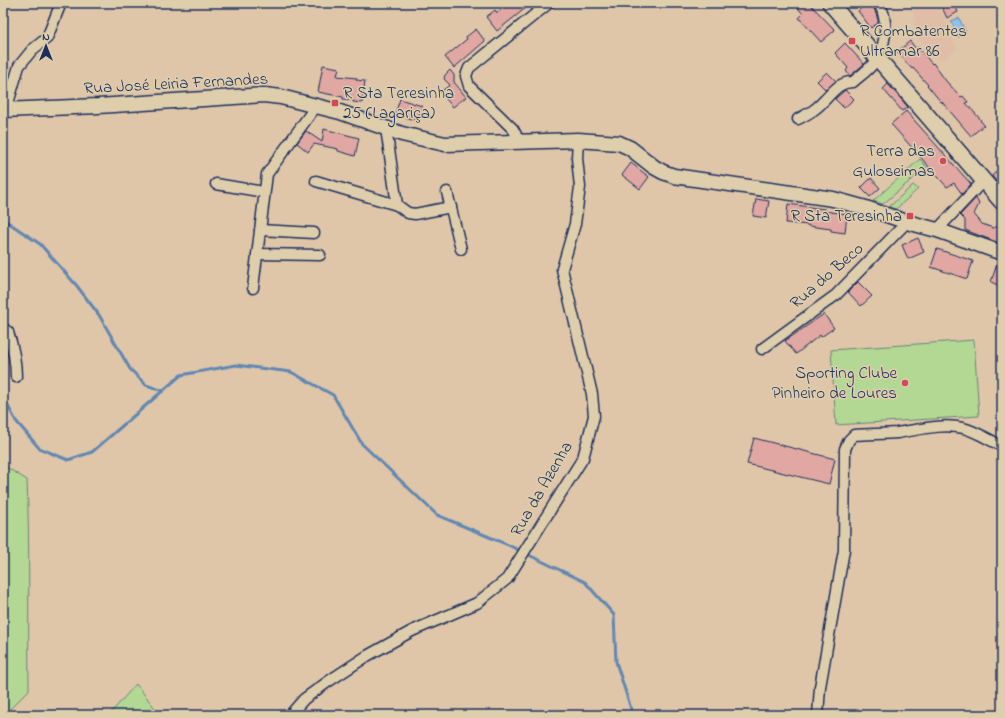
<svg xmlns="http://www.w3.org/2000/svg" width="1005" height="718" font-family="'Indie Flower',sans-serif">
	<rect width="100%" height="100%" fill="#dfc6a9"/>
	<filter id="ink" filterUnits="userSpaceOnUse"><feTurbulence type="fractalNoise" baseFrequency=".025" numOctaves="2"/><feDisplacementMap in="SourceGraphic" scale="8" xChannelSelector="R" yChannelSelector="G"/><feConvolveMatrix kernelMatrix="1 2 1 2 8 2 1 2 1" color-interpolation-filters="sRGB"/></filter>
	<g filter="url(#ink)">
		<!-- built -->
		<polygon fill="#e0bda7" points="913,3 938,3 957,49 941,61 916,37"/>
		<!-- green -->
		<g fill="#b2d893" stroke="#668478">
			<polygon points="920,159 929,170 926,173 923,170 883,204 873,201"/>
			<polygon points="913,185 918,189 896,209 889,207"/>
			<polygon points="974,340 979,416 836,425 831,350"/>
			<path d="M3 465 27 480C30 550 28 620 29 690L4 715Z"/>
			<polygon points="136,684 158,712 152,715 109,715"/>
		</g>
		<!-- water -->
		<polygon fill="#8ec1eb" stroke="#6087b3" points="959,18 966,33 958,37 951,21"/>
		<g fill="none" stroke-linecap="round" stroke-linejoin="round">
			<!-- stream -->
			<g stroke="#6087b3" stroke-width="3">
				<polyline points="3,219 40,244 77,286 99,315 130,369 146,385 163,391"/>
				<polyline points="3,397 16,421 39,448 68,460 92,452 181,375 236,365 291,372 333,395 362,444 437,515 506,544 585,582 614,615 616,662 633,715"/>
			</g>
		</g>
		<!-- building -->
		<g fill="#e1a7a2" stroke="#1b2f5e">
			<polygon points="509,3 532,3 497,31 486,17 495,10 497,13"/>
			<polygon points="794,3 809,3 835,30 821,42 799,18 803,14"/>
			<polygon points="867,3 871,3 874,8 878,20 878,23 871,28 858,11"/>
			<polygon points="940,3 954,3 958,12 947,18"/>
			<polygon points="476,29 485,41 454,68 445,57 467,39 466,37"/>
			<polygon points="910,41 916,49 918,47 932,64 933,63 946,81 961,97 963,96 968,102 966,103 981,120 980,120 984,125 971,136 942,102 941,102 927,85 928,85 913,68 912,69 897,52"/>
			<polygon points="845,43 864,64 850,76 846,71 848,68 835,53"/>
			<polygon points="323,65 339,68 337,76 357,78 356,80 365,81 362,103 353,102 353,100 343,99 343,97 318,92"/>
			<polygon points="450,70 454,75 454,82 466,97 453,107 440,92 450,85 444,79 445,75"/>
			<polygon points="827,72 836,81 826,90 817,81"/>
			<polygon points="888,84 908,107 902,111 883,89"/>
			<polygon points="845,90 854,99 844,108 835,99"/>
			<polygon points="400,99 422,106 417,121 395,114"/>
			<polygon points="906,111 971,184 962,194 954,183 947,187 891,124"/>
			<polygon points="324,129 359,138 355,156 338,151 338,149 314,144 308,152 297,143 306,131 322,142"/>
			<polygon points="631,163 649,177 640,189 622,175"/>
			<polygon points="1002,165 1002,188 992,176"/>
			<polygon points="871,178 880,188 870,197 861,188"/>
			<polygon points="976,198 979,204 974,214 982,224 993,228 1002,225 1002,244 965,230 965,220 960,215"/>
			<polygon points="756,199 769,201 766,218 753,216"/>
			<polygon points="788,204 825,209 824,211 847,214 845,233 831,231 831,229 808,226 808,225 786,223"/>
			<polygon points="918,238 924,252 908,259 902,245"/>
			<polygon points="937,249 973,261 967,279 931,267"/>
			<polygon points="998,261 1002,261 1002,287 991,282"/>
			<polygon points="858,282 872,296 861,306 848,292"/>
			<polygon points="824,314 834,328 821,337 820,335 796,354 785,341"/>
			<polygon points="754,438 835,459 829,484 747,464"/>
		</g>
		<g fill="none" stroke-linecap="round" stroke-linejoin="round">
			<!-- street casing -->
			<g stroke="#1b2f5e" stroke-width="13">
				<g id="street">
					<polyline points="6,110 19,66 32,50 47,38 61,3"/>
					<path d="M798 119C804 116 810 113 815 109 828 100 836 81 853 82 860 76 867 71 872 65 886 48 890 23 879 3"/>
					<polyline points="520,142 513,129 469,86 466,76 469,68 549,3"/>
					<polyline points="316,181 397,205 386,128"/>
					<polyline points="216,184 264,192"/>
					<polyline points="447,192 461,249"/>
					<polyline points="397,205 408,213 415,214 451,207"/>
					<polyline points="260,230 314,233"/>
					<polyline points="937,230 984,180"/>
					<polyline points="257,254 320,255"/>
					<polyline points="253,288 267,174 316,106"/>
					<path d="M3 328 8 332C13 347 16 361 16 377"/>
					<polyline points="762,349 836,295 907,222"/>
					<polyline points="290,715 304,699 329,681 367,656 412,631 477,603 507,579 583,458 594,416 592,394 562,269 575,224 580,187 577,158 578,140"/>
					<path d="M818 715 820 687 844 550 845 449 849 440 854 435C868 434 883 434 897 433 918 430 942 423 963 428 976 431 989 440 1002 446"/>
				</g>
			</g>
			<!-- secondary casing -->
			<g stroke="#1b2f5e" stroke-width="17">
				<polyline id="secondary" points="3,110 98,106 264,95 281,97 316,106 340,112 402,134 445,144 578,140 619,143 630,148 654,167 663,172 674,176 833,199 866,208 907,222 937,230 1002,253"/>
			</g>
			<!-- primary casing -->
			<g stroke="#1b2f5e" stroke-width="18">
				<polyline id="primary" points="830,3 1002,202"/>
			</g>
			<!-- street -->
			<use href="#street" stroke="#dfceab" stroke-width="10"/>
			<!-- secondary -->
			<use href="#secondary" stroke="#dfceab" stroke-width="14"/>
			<!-- primary -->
			<use href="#primary" stroke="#dfceab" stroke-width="15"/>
		</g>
	</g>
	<!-- markers -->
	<g fill="#d1495b" stroke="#dfceab" stroke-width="1.5">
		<rect x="848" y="37" width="8" height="8" rx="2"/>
		<rect x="331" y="99" width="8" height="8" rx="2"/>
		<circle cx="943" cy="161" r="4"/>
		<rect x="906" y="212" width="8" height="8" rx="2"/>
		<circle cx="905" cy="383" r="4"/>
	</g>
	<g text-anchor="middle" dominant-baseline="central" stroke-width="3" stroke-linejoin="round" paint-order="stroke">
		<!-- poi labels -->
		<g font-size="17" fill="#1b2f5e" stroke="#dfceab" text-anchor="end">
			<text x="860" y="31" text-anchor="start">R Combatentes<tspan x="860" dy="20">Ultramar 86</tspan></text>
			<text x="343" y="93" text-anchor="start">R Sta Teresinha<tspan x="343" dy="20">25 (Lagariça)</tspan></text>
			<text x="935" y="151">Terra das<tspan x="935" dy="20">Guloseimas</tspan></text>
			<text x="902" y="216">R Sta Teresinha</text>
			<text x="897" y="373">Sporting Clube<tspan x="897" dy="20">Pinheiro de Loures</tspan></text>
		</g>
		<!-- street labels -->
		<g font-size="17" fill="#1b2f5e" stroke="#dfceab">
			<text transform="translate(176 84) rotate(-3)">Rua José Leiria Fernandes</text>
			<text transform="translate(827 276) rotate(-41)">Rua do Beco</text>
			<text transform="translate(542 489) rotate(-60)">Rua da Azenha</text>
		</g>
	</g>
	<!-- margin -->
	<rect width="1005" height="718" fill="none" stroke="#dfceab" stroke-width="16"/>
	<rect x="8" y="8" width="989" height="702" fill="none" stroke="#1b2f5e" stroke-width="1.5" filter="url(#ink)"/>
	<!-- north arrow -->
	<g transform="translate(46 46)" stroke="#dfceab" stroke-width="3" paint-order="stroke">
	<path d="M0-3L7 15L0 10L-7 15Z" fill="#1b2f5e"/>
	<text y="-6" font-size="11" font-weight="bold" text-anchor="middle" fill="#1b2f5e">N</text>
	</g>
</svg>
